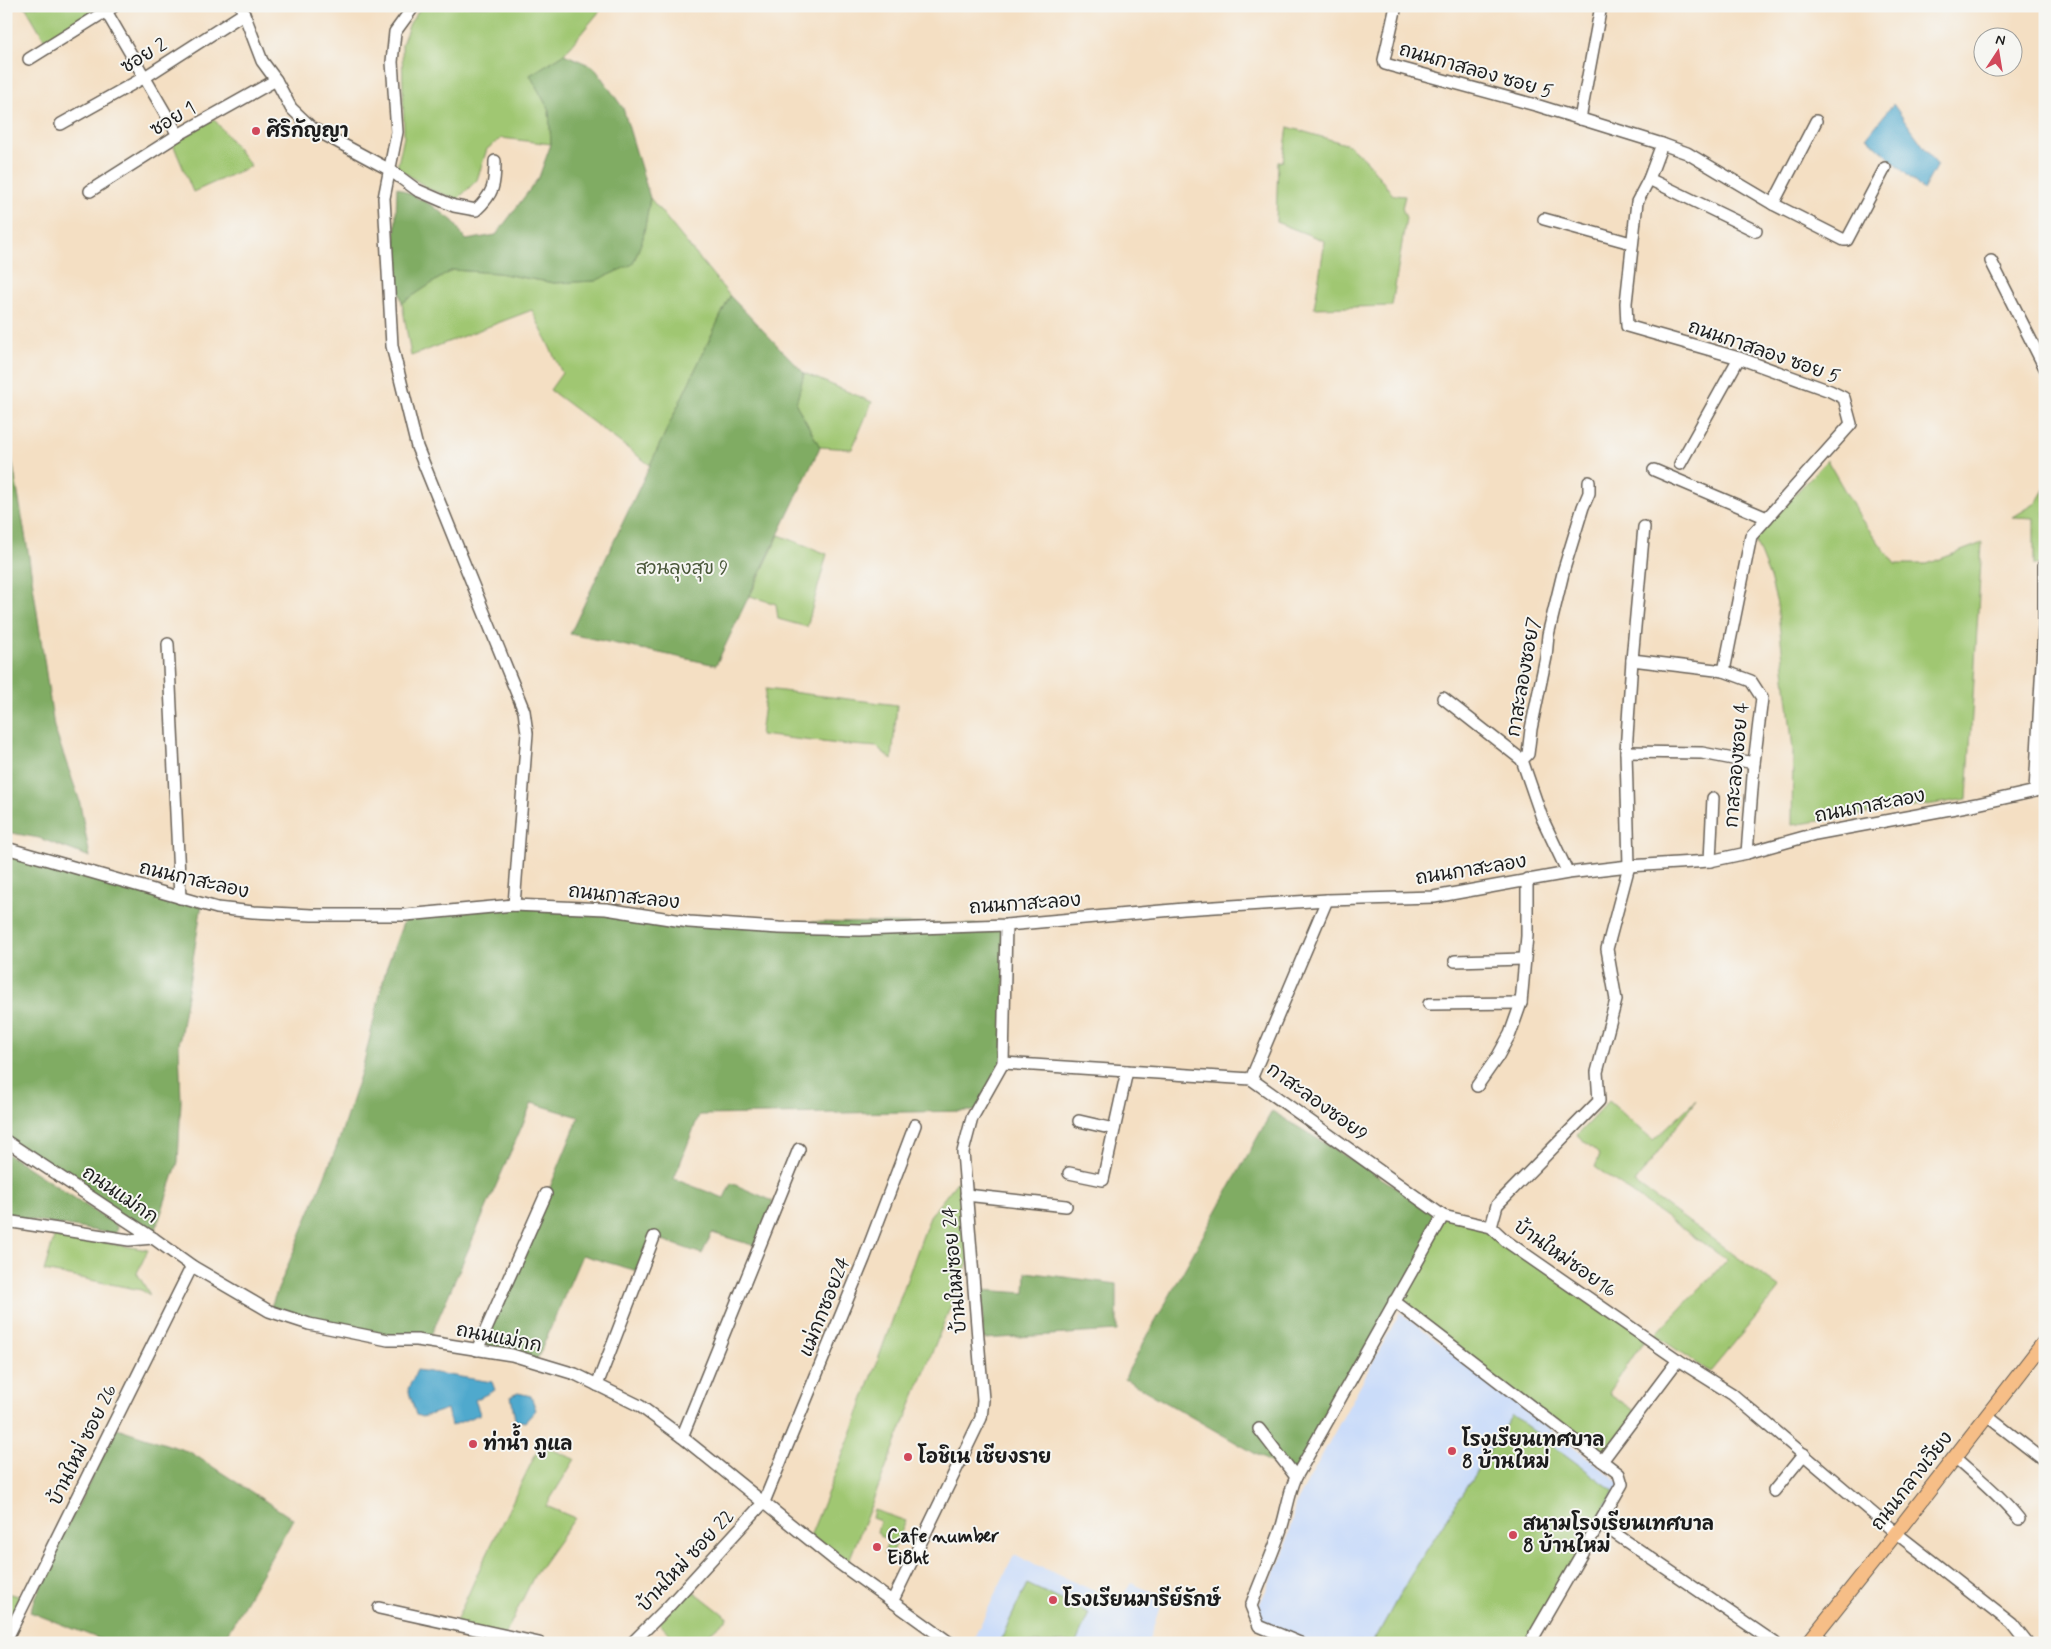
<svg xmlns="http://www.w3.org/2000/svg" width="2051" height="1649" font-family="Mynerve,'Playpen Sans Thai',sans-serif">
	<rect width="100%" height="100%" fill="#f6f6f2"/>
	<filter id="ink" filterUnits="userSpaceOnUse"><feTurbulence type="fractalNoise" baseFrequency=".02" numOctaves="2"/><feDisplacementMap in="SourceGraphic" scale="10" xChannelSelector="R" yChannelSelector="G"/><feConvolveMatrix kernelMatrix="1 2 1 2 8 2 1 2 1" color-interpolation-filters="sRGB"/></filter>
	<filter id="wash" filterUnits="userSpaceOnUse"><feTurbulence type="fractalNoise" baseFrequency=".0096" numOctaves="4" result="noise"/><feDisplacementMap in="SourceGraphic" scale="20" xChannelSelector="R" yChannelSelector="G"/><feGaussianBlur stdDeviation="1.12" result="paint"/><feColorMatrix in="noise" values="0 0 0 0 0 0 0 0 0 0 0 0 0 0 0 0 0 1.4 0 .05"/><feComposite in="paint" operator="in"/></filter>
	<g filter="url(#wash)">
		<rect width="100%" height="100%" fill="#f4dfc3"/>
		<!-- built -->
		<g fill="#cadcf9">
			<polygon points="1400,1312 1622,1484 1530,1643 1300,1643 1259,1626 1257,1609 1285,1551 1295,1505"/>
			<polygon points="1014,1555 1119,1602 1131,1583 1163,1597 1148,1643 984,1643 974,1638"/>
		</g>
		<!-- green -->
		<g fill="#a0c772" stroke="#5e7247">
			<polygon points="25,6 97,6 98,8 46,42"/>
			<polygon points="422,6 604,6 564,54 530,75 549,110 551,144 502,138 487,149 477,180 458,199 431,190 397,168 404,137 402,44 410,23"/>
			<polygon points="214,119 251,166 193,192 173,144"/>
			<polygon points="1288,127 1349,145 1367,161 1393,195 1405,196 1402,208 1406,218 1392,306 1314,308 1325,241 1276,222 1278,162 1283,161"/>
			<polygon points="650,198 730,296 650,465 550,390 562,373 532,310 411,356 402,303 452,270 498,273 554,283 595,281 633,263 643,238"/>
			<polygon points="804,373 872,402 852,449 820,447 796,404"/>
			<polygon points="1827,460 1861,519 1895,564 1927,564 1982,543 1967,799 1792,825 1793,750 1777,604 1770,578 1754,538"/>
			<polygon points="2045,488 2045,564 2034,565 2034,518 2013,517 2036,503"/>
			<polygon points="779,535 827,554 807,627 778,619 776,604 750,596"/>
			<polygon points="766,689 897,705 892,760 877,747 839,744 760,735"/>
			<polygon points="1696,1100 1635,1183 1780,1288 1710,1372 1655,1335 1727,1260 1595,1167 1600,1155 1577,1135 1609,1101 1653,1140"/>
			<polygon points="964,1173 971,1255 846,1568 809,1539 851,1434 930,1216"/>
			<polygon points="1443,1216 1491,1227 1646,1337 1609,1393 1638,1413 1602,1461 1394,1301"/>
			<polygon points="55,1234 148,1250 137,1273 150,1295 141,1290 44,1271"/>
			<polygon points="1512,1415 1614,1491 1527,1643 1373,1643 1409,1578"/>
			<polygon points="540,1445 575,1459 546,1506 575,1518 534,1576 505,1635 455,1624 480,1568"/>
			<polygon points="874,1510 906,1521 891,1556 884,1553 889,1540 879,1536 880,1534 877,1532 880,1521 872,1518"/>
			<polygon points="1027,1584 1089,1613 1076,1643 1004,1643 1000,1641"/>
			<polygon points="691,1589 728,1618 698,1643 678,1643 659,1623"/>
			<polygon points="6,1593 27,1598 6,1640"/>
		</g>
		<!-- forest -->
		<g fill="#80ac64" stroke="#4e6440">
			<polygon points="564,54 594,67 623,108 650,198 643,238 633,264 595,281 554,283 498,273 452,270 402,303 394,272 397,187 433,206 453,221 466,240 496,235 539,177 551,144 549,110 530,75"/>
			<polygon points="730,296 804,373 796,404 820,447 716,665 570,634"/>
			<polygon points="6,442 10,448 28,551 54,727 79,799 90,857 39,838 6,832"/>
			<polygon points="6,848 202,904 179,1044 181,1101 178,1162 153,1238 6,1141 6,1014 8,1000 6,998"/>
			<polygon points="514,905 678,920 1006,925 1003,1063 976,1111 699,1115 674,1179 724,1198 731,1183 773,1201 759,1247 712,1233 702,1254 654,1237 641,1272 582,1255 536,1362 483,1350 579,1117 532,1103 428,1342 269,1311 337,1146 363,1066 386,969 406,915"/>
			<polygon points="1272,1111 1443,1216 1296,1477 1125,1379 1128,1371"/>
			<polygon points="6,1153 117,1226 115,1234 6,1216"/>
			<polygon points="1026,1272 1117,1284 1117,1331 983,1339 982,1290 1025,1293"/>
			<polygon points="117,1428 190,1452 293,1519 222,1643 110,1643 30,1612 61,1539"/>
		</g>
		<!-- water -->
		<g fill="#4fa9cd" stroke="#366274">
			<polygon points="1893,104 1937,165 1923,190 1867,137"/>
			<polygon points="417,1370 492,1382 495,1390 475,1400 480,1414 451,1426 447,1409 422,1417 416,1415 408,1389"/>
			<polygon points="518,1393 531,1396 536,1410 525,1422 515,1420 511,1396"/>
		</g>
	</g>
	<g filter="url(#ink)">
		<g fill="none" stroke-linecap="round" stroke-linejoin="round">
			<!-- minor casing -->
			<g stroke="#686056" stroke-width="14">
				<g id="minor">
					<polyline points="103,6 178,135"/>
					<path d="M241 6 262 61 276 80 291 108 312 128 390 170 417 190 454 206 476 210C494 193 495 185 495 161"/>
					<polyline points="414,6 395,32 392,62 397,132 384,198 392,346 417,447 524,711 527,733 514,905"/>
					<polyline points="1396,6 1384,60 1385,64 1539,106 1662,144 1649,179 1637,202 1626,303 1627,326 1739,358 1830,391 1844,398 1851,424 1751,536 1724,671 1632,660 1626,752 1629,866 1607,949 1616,1000 1597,1072 1599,1101 1497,1205 1491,1227 1506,1241 1678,1360 1732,1394 1896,1533 2012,1624 2027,1643"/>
					<polyline points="29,59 114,6"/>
					<polyline points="1580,119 1601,6"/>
					<polyline points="61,124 145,77 243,14"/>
					<polyline points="1662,144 1687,153 1773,204 1844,240 1847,240 1885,168"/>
					<polyline points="1649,179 1756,231"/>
					<polyline points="90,191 178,135 276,80"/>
					<polyline points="1773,204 1816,121"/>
					<polyline points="1544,219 1631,243"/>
					<polyline points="1991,261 2045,368"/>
					<polyline points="1680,464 1739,358"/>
					<polyline points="1654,470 1767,518"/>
					<polyline points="168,644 180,898"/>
					<polyline points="1632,660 1644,527"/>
					<polyline points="1724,671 1751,681 1762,698 1754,763 1747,853"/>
					<polyline points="1443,698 1522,760"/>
					<polyline points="1626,752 1702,753 1754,763"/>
					<polyline points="2035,791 2044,626 2044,565"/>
					<polyline points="6,848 217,908 253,912 312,915 406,915 514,905 606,909 689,922 779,928 860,930 1006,925 1184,909 1327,900 1434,897 1568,873 1629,866 1710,861 1747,853 1815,834 1977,804 2045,789"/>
					<polyline points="1710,861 1713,798"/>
					<polyline points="1568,873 1542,818 1522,760 1528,754 1531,729 1546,657 1548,635 1564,569 1583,507 1589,493 1589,482"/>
					<polyline points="1327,900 1251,1079 1443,1216 1491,1227"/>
					<polyline points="1455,961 1524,959"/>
					<polyline points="1429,1004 1521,1003"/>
					<polyline points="1003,1063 1251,1079"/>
					<polyline points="1477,1086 1498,1056 1510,1034 1521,1003 1527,936 1527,879"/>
					<polyline points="1079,1121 1114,1129"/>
					<polyline points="6,1141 153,1238 192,1266 269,1311 309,1324 388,1340 417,1340 512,1355 575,1374 640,1406 682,1437 836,1561 950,1643"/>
					<polyline points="1069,1173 1103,1180 1127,1071"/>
					<polyline points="966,1195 1066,1206"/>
					<polyline points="6,1221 129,1240 153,1238"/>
					<polyline points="1394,1301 1619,1474 1622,1484 1530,1643"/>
					<polyline points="477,1350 546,1194"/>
					<polyline points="597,1385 654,1237"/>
					<polyline points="1987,1416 2045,1461"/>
					<polyline points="1259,1429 1296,1477"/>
					<polyline points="682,1437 799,1149"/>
					<path d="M1955 1457C1977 1477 2000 1495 2019 1519"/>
					<polyline points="1602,1461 1678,1360"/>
					<polyline points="1774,1491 1804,1454"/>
					<polyline points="1601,1524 1775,1643"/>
					<polyline points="892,1602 981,1418 983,1400 963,1152 972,1118 1003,1063 1006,925"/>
					<polyline points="379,1608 539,1643"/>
					<polyline points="1815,1634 1826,1643"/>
					<polyline points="6,1640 192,1266"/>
					<polyline points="632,1643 668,1607 764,1502 864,1259 915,1125"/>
					<path d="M1300 1643 1259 1626 1251 1606C1261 1579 1273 1553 1282 1526 1287 1509 1289 1493 1296 1477L1443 1216"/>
				</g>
			</g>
			<!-- major casing -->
			<g stroke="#686056" stroke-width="16">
				<polyline id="major" points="1808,1643 1896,1533 2045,1341"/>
			</g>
			<!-- minor -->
			<use href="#minor" stroke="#fff" stroke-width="11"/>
			<!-- major -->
			<use href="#major" stroke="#f6be87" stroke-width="14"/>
		</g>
	</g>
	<!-- markers -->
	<g fill="#d1495b" stroke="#f6f6f2" stroke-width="2">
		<circle cx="256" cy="131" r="5"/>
		<circle cx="473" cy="1444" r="5"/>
		<circle cx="1452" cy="1451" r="5"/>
		<circle cx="908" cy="1457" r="5"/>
		<circle cx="1513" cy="1535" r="5"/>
		<circle cx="877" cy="1547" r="5"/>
		<circle cx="1053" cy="1600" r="5"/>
	</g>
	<g text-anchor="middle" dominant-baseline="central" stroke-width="4" stroke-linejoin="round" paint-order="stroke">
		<!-- street labels -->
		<g font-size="19" fill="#1c1c1c" stroke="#f6f6f2">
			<text transform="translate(144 56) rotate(-31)">ซอย 2</text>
			<text transform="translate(1476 71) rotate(16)">ถนนกาสลอง ซอย 5</text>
			<text transform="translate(173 119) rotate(-31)">ซอย 1</text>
			<text transform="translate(1764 352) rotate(19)">ถนนกาสลอง ซอย 5</text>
			<text transform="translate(1524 677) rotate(-80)">กาสะลองซอย7</text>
			<text transform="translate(1737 765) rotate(-85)">กาสะลองซอย 4</text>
			<text transform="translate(1870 806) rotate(-11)">ถนนกาสะลอง</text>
			<text transform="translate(1471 870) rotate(-9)">ถนนกาสะลอง</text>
			<text transform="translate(194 880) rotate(13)">ถนนกาสะลอง</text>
			<text transform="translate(624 897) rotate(6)">ถนนกาสะลอง</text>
			<text transform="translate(1025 904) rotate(-4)">ถนนกาสะลอง</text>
			<text transform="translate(1317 1102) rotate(36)">กาสะลองซอย9</text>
			<text transform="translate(120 1195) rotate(34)">ถนนแม่กก</text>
			<text transform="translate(1565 1259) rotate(35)">บ้านใหม่ซอย16</text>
			<text transform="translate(955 1270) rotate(-95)">บ้านใหม่ซอย 24</text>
			<text transform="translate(825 1307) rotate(-68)">แม่กกซอย24</text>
			<text transform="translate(499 1338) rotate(11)">ถนนแม่กก</text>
			<text transform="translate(83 1445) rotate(-64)">บ้านใหม่ ซอย 26</text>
			<text transform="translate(1912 1481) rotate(-52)">ถนนกลางเวียง</text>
			<text transform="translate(686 1561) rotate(-47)">บ้านใหม่ ซอย 22</text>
		</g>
		<!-- poi labels -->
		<g font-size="19" font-weight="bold" fill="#1c1c1c" stroke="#f6f6f2" text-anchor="start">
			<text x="266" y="131">ศิริกัญญา</text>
			<text x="1462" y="1440">โรงเรียนเทศบาล<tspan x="1462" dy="22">8 บ้านใหม่</tspan></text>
			<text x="483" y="1444">ท่าน้ำ ภูแล</text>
			<text x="918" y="1457">โอชิเน เชียงราย</text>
			<text x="1523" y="1524">สนามโรงเรียนเทศบาล<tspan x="1523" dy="22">8 บ้านใหม่</tspan></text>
			<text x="887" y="1536">Cafe number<tspan x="887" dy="22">Ei8ht</tspan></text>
			<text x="1063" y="1600">โรงเรียนมารีย์รักษ์</text>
		</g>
		<!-- park labels -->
		<g font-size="19" fill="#4a583a" stroke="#f6f6f2">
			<text x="682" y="568">สวนลุงสุข 9</text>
		</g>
	</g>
	<!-- margin -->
	<rect width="2051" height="1649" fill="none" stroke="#f6f6f2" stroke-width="25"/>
	<!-- north arrow -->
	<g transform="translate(1998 52) rotate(12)"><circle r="24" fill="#f6f6f2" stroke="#9f9f9c"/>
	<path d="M0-4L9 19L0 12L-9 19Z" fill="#d1495b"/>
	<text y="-8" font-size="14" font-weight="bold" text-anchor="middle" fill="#1c1c1c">N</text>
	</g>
</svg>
